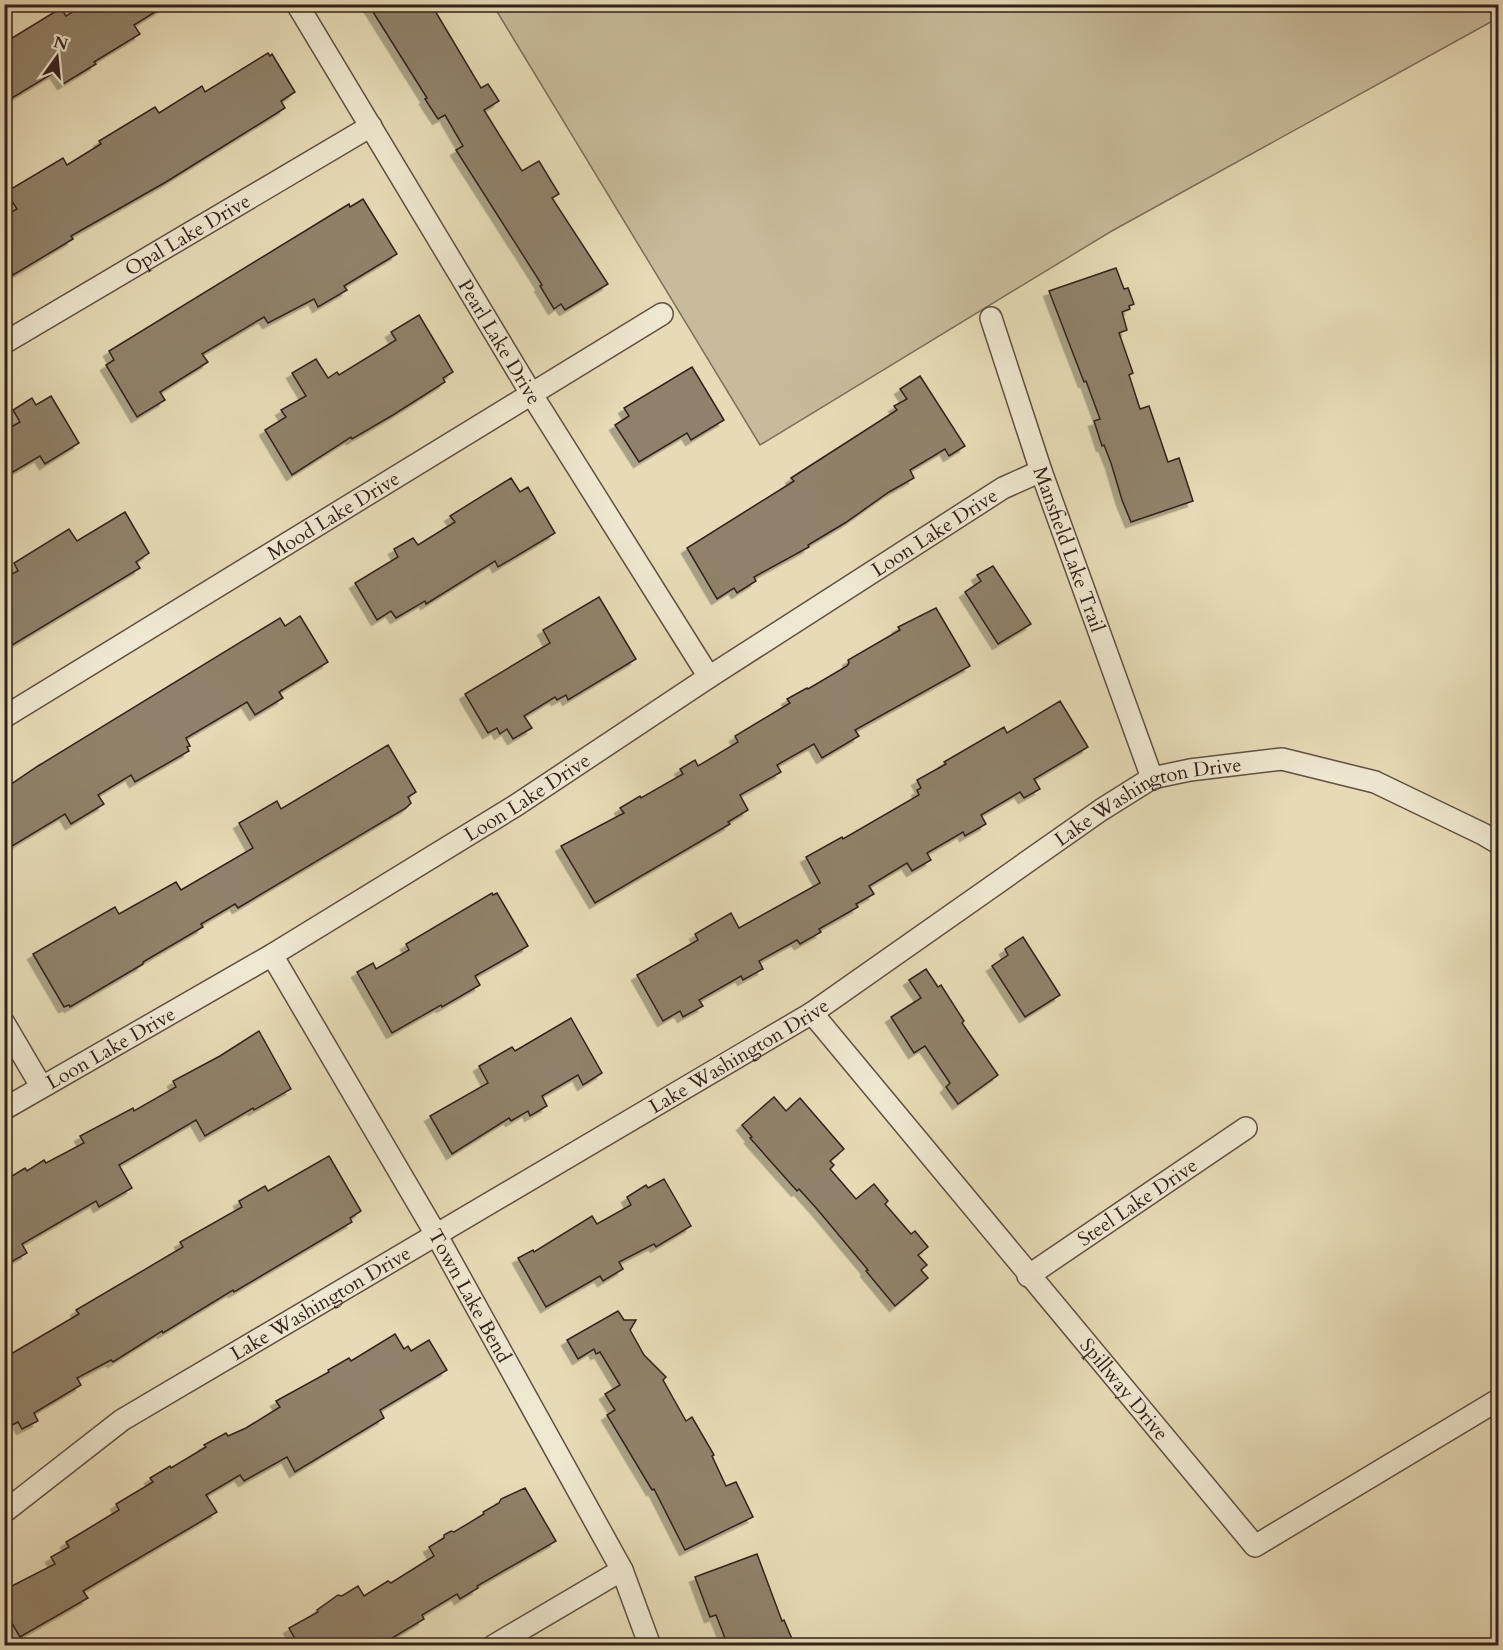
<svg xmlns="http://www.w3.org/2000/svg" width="1503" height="1650" font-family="Cardo,serif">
	<defs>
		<filter id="shadow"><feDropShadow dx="-5.5" dy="5.5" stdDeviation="0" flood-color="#0004"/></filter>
	</defs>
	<rect width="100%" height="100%" fill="#e6dbb6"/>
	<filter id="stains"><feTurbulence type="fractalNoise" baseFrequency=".00333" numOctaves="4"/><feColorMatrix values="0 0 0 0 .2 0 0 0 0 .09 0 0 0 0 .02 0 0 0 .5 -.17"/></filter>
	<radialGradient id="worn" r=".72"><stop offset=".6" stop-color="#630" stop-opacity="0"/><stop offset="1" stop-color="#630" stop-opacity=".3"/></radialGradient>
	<!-- green -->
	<polygon fill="#c8bb9b" stroke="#7e6e5a" stroke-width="1.5" points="1498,4 1498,18 1110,232 760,445 493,5"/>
	<!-- building -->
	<g fill="#90826b" stroke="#33211a" stroke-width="1.5" filter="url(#shadow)">
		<polygon points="85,4 168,4 134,25 140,34 94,62 96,64 63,84 55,72 12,98 4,85 4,43 61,8 66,16"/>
		<polygon points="368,4 431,4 481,88 488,84 499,101 484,110 500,136 522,171 539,161 559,194 552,198 608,284 565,310 561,304 554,309 540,286 542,285 456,150 463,146 445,115 438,119 425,99 427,98"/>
		<polygon points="268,53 270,56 272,54 295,92 281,101 285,108 166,182 71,236 73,239 13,275 4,261 4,216 17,209 6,192 63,158 67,165 101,144 99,141 155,107 159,113 202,86 205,92"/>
		<polygon points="363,199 397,254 344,286 347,290 318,307 314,299 268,323 264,317 202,354 208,362 160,392 165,400 137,417 106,365 114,360 109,351 349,204 350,207"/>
		<polygon points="1116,268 1124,289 1128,288 1134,304 1129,306 1130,309 1122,312 1127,330 1119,333 1133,373 1129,375 1140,409 1149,406 1168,462 1179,458 1193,501 1131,522 1122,500 1111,463 1104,445 1102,446 1094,421 1100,419 1086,381 1084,382 1049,291"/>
		<polygon points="419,315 453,372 443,378 445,382 393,415 352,439 351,437 292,475 265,430 286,417 281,410 306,396 292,373 316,359 328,378 337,372 339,375 396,340 391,332"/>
		<polygon points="692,367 724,420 691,440 687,433 639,462 615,425 629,416 624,408"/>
		<polygon points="920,376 965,446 949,456 945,449 910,470 914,478 889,492 845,523 808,545 809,547 754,577 756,581 737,593 734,588 717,599 687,548 794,481 791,478 897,410 894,406 907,399 900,389"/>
		<polygon points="51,396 79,443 45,464 40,456 13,472 4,459 4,431 20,422 13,410 32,398 36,405"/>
		<polygon points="511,478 520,492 528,487 555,533 498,567 495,561 426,604 425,601 396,618 391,611 377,620 355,583 398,557 394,549 413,538 418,545 455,522 450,516"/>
		<polygon points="125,512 149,553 136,562 140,568 4,650 4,578 18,571 14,563 69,529 77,541"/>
		<polygon points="993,566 1031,624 998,644 965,592 981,581 977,575"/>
		<polygon points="599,597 636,659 568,700 566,695 557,700 555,697 524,716 532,728 513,739 507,729 500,734 497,728 488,733 465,694 550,643 543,630"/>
		<polygon points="936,608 970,666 855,730 859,736 822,758 814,744 777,765 781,772 740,795 748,810 728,822 730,824 595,903 561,846 624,813 620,808 640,796 641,798 683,774 680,769 695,760 698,766 738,742 735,736 790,703 787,699 807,688 808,689 847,666 849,663 848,660 900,630 898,627"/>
		<polygon points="300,616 328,662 279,692 283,698 255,715 247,702 186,738 190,746 187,747 189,751 135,782 131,775 98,795 104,804 71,824 65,814 4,851 4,789 38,766 280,618 285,626"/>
		<polygon points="1060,701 1088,747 1034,779 1040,789 1024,798 1020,792 981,815 986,824 965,836 963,832 927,853 931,860 912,871 907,863 869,886 874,894 856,904 858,907 819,929 821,932 800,944 797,940 759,961 763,969 743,980 741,976 699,1000 703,1006 683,1017 680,1011 663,1021 637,975 698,940 695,934 731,913 739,928 820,883 806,857 842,837 843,839 919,795 917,790 921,788 917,780 946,764 944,762 1004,727 1007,733"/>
		<polygon points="388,745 416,792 408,797 411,803 406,808 238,908 235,904 201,924 203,927 143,962 143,964 70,1007 69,1005 64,1007 33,954 115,907 119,914 176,882 181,890 253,848 239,823 277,801 281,809"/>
		<polygon points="492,893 493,895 497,893 528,946 475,976 480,985 442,1007 441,1005 392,1033 357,972 373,963 376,969 409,950 406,944"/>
		<polygon points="1023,937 1060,995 1025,1017 992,966 1008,955 1005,949"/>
		<polygon points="926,969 938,987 941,985 964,1021 962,1023 998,1075 958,1104 946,1087 950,1083 925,1046 914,1053 891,1017 921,998 909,980"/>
		<polygon points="571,1018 602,1073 583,1085 578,1075 542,1096 547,1106 530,1116 528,1111 511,1121 509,1118 452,1154 430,1116 488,1083 479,1066 512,1047 515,1051"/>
		<polygon points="259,1031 291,1089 254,1110 253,1108 205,1136 196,1120 119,1165 132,1188 99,1207 96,1201 22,1244 27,1253 4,1266 4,1181 25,1168 27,1171 44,1160 46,1163 84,1143 80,1136 133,1108 134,1111 176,1087 173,1081 220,1056"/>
		<polygon points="774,1097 786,1111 800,1098 844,1149 830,1161 834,1165 830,1169 856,1199 874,1184 888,1201 885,1204 911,1234 915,1231 928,1247 918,1255 927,1265 921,1270 928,1278 895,1306 866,1271 868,1270 817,1209 799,1189 797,1191 750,1138 752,1137 742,1125"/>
		<polygon points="329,1156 361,1211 350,1218 352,1222 234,1292 233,1290 163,1333 162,1331 113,1362 111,1360 77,1378 81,1385 34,1413 38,1421 22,1429 18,1422 4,1429 4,1358 79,1314 76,1310 183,1247 180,1242 242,1207 239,1201 265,1186 268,1191"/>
		<polygon points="664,1179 691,1226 656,1247 654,1244 619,1262 623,1269 603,1281 600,1276 546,1307 518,1258 533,1250 534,1252 592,1216 597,1224 631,1205 627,1197 646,1185 648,1188"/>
		<polygon points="618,1311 624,1320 636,1320 630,1330 644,1355 666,1377 663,1380 686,1421 692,1417 714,1455 712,1456 726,1486 736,1482 753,1517 685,1550 654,1489 652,1490 607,1415 615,1410 605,1394 620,1385 600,1352 596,1354 594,1349 578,1359 567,1340"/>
		<polygon points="395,1334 404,1349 408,1346 411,1351 429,1340 447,1370 380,1410 384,1418 295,1472 287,1457 244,1481 240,1475 206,1495 217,1512 83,1591 88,1598 20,1637 4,1610 4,1590 55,1564 51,1557 69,1547 66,1542 119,1510 116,1504 153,1482 150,1478 170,1466 171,1468 206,1447 204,1445 226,1433 228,1436 246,1428 280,1407 276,1401 329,1372 328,1370 349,1358 351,1361"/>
		<polygon points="525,1488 556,1541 477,1586 478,1588 460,1599 457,1594 422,1615 424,1619 379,1646 299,1646 289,1628 318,1612 317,1610 338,1595 342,1596 358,1586 364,1596 388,1581 391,1583 434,1556 429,1547 444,1538 444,1535 451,1531 454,1532 484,1514 483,1512 499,1503 501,1499"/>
		<polygon points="757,1554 782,1621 784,1620 795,1646 728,1646 716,1615 710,1617 695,1577"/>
	</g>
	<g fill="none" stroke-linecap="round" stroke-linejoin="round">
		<!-- street casing -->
		<g stroke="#605041" stroke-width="24">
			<g id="street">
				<path id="s1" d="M297 4 532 395 709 677"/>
				<path id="s2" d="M991 318 1041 471 1152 778"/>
				<path id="s3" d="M4 343 371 126"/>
				<path id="s4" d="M4 717 662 314"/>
				<path id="s5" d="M272 955 437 1236 622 1570 650 1646"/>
				<path id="s6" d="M812 1013 1255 1546 1498 1400"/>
				<polyline points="4,1023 41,1086"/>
				<path id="s7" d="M4 1109 272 955 515 806 709 677 1003 488 1041 471"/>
				<path id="s8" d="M1028 1276 1246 1128"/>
				<path id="s9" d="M4 1512 122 1420 812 1013 1101 810 1152 778 1190 770 1282 759 1375 782 1483 834 1498 843"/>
				<polyline points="493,1646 622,1570"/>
			</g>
		</g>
		<!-- street -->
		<use href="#street" stroke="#efe8d0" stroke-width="21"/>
	</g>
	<g text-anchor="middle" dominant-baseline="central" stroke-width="6" stroke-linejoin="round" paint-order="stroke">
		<!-- street labels -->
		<g font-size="20" fill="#33211a" stroke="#efe8d0">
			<text stroke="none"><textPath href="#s3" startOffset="213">Opal Lake Drive</textPath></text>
			<text stroke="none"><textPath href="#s1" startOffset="394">Pearl Lake Drive</textPath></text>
			<text stroke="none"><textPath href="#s4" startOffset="386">Mood Lake Drive</textPath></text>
			<text stroke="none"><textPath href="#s7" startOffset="1095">Loon Lake Drive</textPath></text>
			<text stroke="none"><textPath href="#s2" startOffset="244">Mansfield Lake Trail</textPath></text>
			<text stroke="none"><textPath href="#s7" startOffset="609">Loon Lake Drive</textPath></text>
			<text stroke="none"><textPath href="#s9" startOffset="1352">Lake Washington Drive</textPath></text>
			<text stroke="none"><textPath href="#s7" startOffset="123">Loon Lake Drive</textPath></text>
			<text stroke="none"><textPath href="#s9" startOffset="866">Lake Washington Drive</textPath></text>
			<text stroke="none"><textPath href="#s8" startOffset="132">Steel Lake Drive</textPath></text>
			<text stroke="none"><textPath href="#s5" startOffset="394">Town Lake Bend</textPath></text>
			<text stroke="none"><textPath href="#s9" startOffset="380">Lake Washington Drive</textPath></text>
			<text stroke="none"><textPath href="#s6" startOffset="489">Spillway Drive</textPath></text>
		</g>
	</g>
	<!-- margin -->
	<rect width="1503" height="1650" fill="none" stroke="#e6dbb6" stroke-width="24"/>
	<rect x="6" y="6" width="1491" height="1638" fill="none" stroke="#33211a" stroke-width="3"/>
	<rect x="12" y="12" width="1479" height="1626" fill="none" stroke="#33211a" stroke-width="1.5"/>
	<!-- north arrow -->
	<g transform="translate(57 57) rotate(15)" stroke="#efe8d0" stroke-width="4.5" paint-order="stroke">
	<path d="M0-4.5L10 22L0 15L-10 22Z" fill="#33211a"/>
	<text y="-9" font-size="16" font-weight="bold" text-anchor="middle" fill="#33211a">N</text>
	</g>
	<rect width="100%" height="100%" filter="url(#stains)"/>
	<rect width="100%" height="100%" fill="url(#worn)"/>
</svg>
